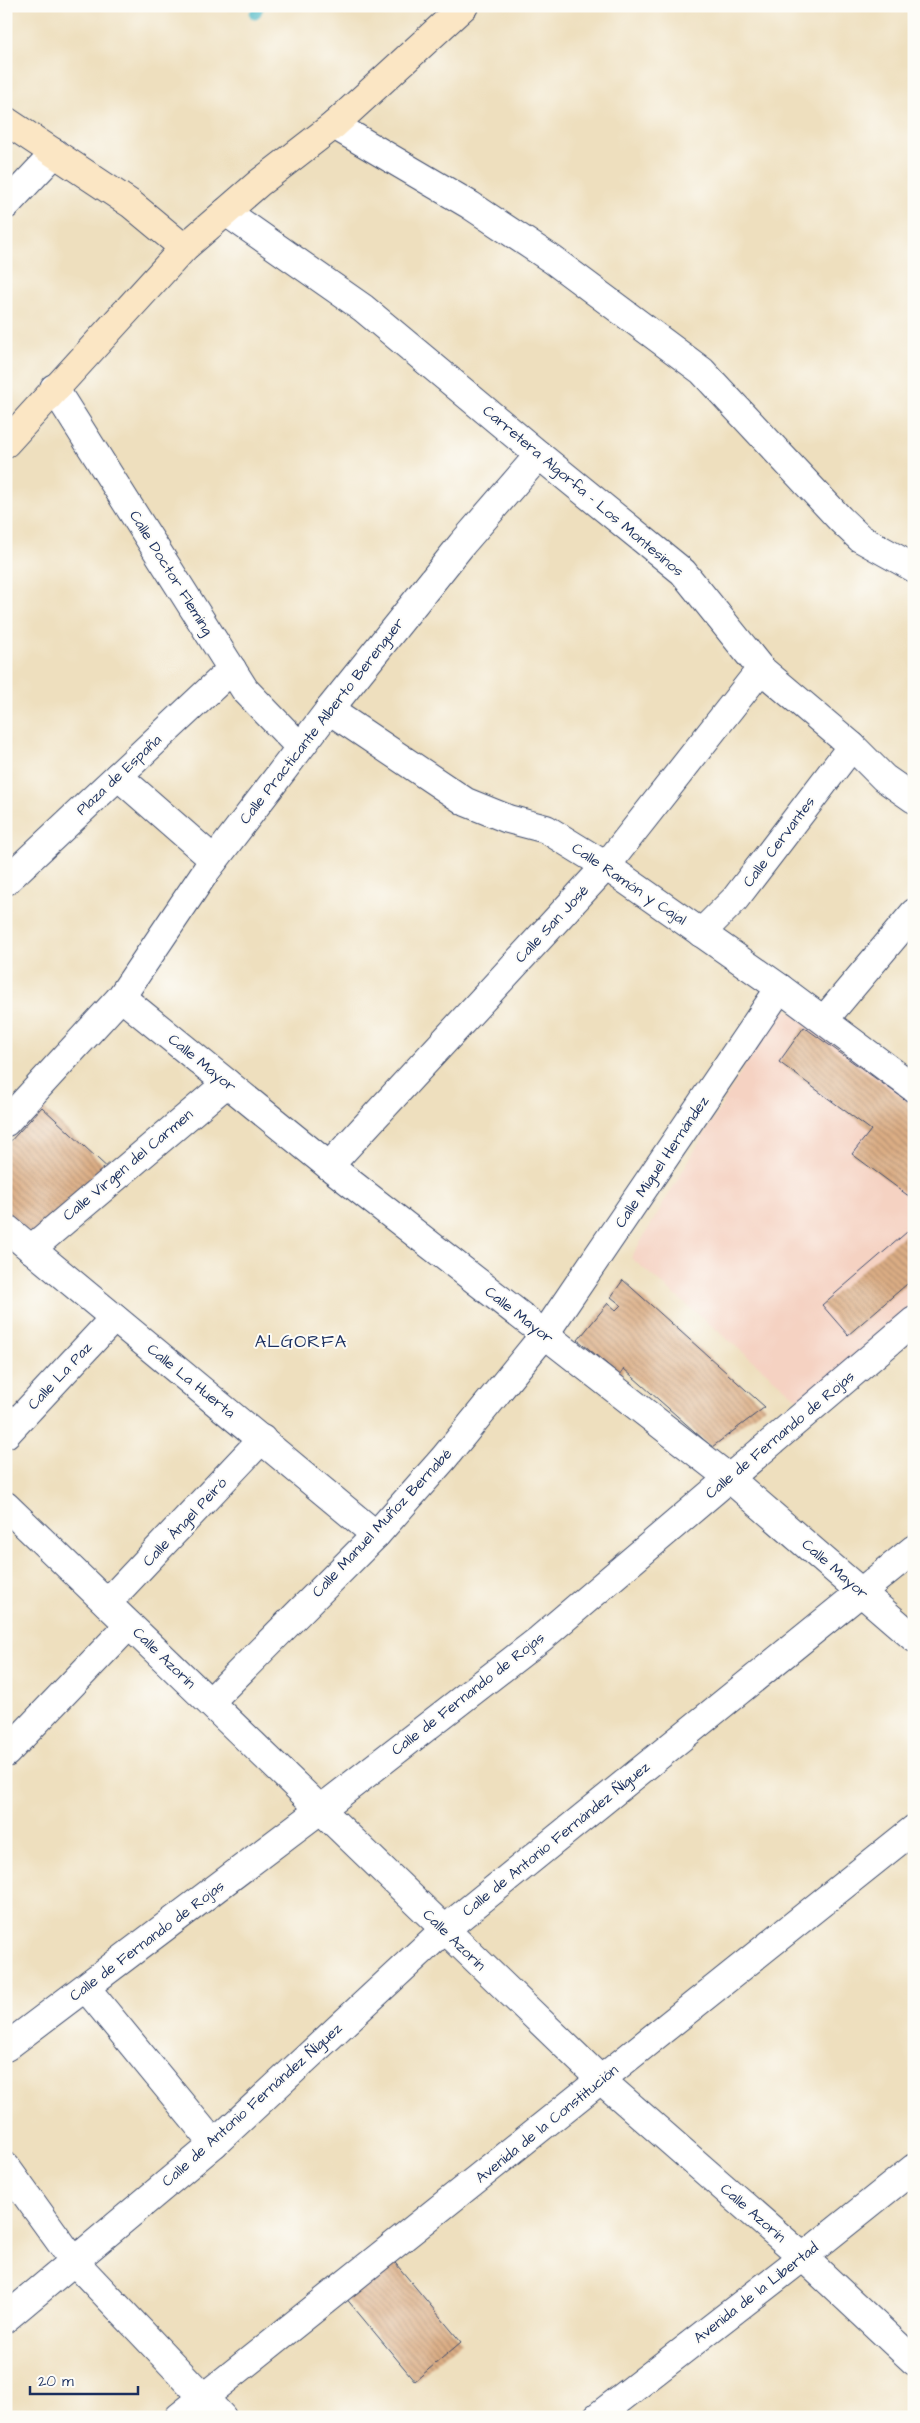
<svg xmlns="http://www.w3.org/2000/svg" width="920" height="2423" font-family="'Architects Daughter',sans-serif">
	<defs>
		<pattern id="building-back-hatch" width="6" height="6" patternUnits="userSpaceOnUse" patternTransform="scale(1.25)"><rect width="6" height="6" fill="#dbad84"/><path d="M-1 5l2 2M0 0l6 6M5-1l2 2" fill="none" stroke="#b18d6f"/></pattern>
	</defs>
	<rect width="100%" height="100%" fill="#fdfcf7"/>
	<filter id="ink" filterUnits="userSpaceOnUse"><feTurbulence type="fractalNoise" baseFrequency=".02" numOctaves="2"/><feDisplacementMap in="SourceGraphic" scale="10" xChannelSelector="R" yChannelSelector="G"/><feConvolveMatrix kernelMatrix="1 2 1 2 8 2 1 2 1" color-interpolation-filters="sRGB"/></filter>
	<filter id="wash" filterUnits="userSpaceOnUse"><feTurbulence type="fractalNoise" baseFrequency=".0096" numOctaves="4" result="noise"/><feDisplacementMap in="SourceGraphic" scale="20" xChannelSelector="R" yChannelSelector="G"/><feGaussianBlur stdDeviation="1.12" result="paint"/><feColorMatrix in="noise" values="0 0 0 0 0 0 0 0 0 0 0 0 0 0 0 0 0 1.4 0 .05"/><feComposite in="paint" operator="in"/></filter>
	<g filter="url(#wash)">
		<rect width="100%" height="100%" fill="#eedfbe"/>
		<!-- built -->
		<polygon fill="#f5d2c2" points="781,1005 914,1102 914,1310 803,1403 631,1258"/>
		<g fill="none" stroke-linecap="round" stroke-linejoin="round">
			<!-- stream -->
			<polyline stroke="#48b6c3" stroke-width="11" points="255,14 259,6"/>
		</g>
		<g id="blocks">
			<!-- building -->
			<g fill="url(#building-back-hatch)">
				<polygon points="804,1027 914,1106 914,1200 852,1154 871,1130 779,1062"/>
				<polygon points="42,1107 112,1172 35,1237 6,1214 6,1146"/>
				<polygon points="914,1226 914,1278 848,1335 822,1305"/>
				<polygon points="623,1280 765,1407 712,1447 624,1369 620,1375 578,1340 608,1303 616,1310 621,1305 611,1297"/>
				<polygon points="391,2258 461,2342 415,2381 345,2297"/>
			</g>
		</g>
	</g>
	<g filter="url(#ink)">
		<use href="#blocks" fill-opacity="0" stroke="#3b496c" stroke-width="1"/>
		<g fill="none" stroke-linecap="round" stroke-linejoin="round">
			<!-- street casing -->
			<g stroke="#3b496c" stroke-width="30">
				<g id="street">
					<polyline points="334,125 470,205 553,260 702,371 840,519 860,538 914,568"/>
					<polyline points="6,205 55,153"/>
					<polyline points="226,212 363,308 539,455 683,572 761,669 852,746 884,778 914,799"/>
					<polyline points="54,388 245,690 300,747"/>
					<polyline points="329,710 466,802 508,819 546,829 606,866 780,988 914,1088"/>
					<polyline points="118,776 214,860"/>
					<polyline points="6,881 232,669"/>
					<polyline points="701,933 735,899 852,746"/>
					<polyline points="121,997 329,1166 729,1478 914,1638"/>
					<polyline points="824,1020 914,913"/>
					<polyline points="6,1122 121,997 206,871 329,710 462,544 539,455"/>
					<polyline points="329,1166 606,866 761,669"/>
					<polyline points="6,1228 376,1535"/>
					<polyline points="31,1249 227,1083"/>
					<polyline points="6,1434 114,1318"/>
					<polyline points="6,1506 601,2080 803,2257 914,2361"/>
					<polyline points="107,1603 262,1439"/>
					<polyline points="210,1702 376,1535 444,1458 544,1335 780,988"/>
					<polyline points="6,1753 129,1625"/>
					<polyline points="86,1988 214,2144"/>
					<polyline points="6,2047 321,1809 540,1639 914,1321"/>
					<polyline points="6,2167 73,2260 222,2417"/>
					<polyline points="6,2318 214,2144 444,1930 914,1549"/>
					<polyline points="179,2417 914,1829"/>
					<polyline points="597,2417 803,2257 914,2168"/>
				</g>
			</g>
			<!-- secondary casing -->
			<g stroke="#3b496c" stroke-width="30">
				<g id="secondary">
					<polyline points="6,121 131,204 184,248"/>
					<polyline points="6,443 184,248 259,183 334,125 464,6"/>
				</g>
			</g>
			<!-- street -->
			<use href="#street" stroke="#fff" stroke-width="28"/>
			<!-- secondary -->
			<use href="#secondary" stroke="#fbe6c4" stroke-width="28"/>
		</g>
	</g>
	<g text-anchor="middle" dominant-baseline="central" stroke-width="4" stroke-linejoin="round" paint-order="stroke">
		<!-- street labels -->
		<g font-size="15" fill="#1b2f5e" stroke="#fdfcf7">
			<text transform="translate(583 491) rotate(40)">Carretera Algorfa - Los Montesinos</text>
			<text transform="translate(171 573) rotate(58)">Calle Doctor Fleming</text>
			<text transform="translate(322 721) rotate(-52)">Calle Practicante Alberto Berenguer</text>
			<text transform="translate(119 775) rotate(-43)">Plaza de España</text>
			<text transform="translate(779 842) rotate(-53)">Calle Cervantes</text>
			<text transform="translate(629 884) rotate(34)">Calle Ramón y Cajal</text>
			<text transform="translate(552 924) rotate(-47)">Calle San José</text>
			<text transform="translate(202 1063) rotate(39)">Calle Mayor</text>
			<text transform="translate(662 1162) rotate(-56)">Calle Miguel Hernández</text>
			<text transform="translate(128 1165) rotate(-40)">Calle Virgen del Carmen</text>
			<text transform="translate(519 1315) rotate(38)">Calle Mayor</text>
			<text transform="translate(60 1376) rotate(-47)">Calle La Paz</text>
			<text transform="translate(191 1381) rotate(39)">Calle La Huerta</text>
			<text transform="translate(780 1435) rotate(-40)">Calle de Fernando de Rojas</text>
			<text transform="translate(185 1522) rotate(-47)">Calle Ángel Peiró</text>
			<text transform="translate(382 1523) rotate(-47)">Calle Manuel Muñoz Bernabé</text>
			<text transform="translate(835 1569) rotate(41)">Calle Mayor</text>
			<text transform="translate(164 1658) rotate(44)">Calle Azorín</text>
			<text transform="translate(468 1694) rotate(-38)">Calle de Fernando de Rojas</text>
			<text transform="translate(556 1839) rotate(-39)">Calle de Antonio Fernández Ñíguez</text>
			<text transform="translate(454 1940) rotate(44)">Calle Azorín</text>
			<text transform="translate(147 1941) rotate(-37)">Calle de Fernando de Rojas</text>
			<text transform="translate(252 2105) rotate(-42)">Calle de Antonio Fernández Ñíguez</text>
			<text transform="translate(547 2124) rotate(-39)">Avenida de la Constitución</text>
			<text transform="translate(753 2213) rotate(41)">Calle Azorín</text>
			<text transform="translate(756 2293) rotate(-38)">Avenida de la Libertad</text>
		</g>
		<!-- quarter labels -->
		<g font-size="18" letter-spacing="1" fill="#1b2f5e" stroke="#fdfcf7">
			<text x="301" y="1341">ALGORFA</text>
		</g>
	</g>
	<!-- margin -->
	<rect width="920" height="2423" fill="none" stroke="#fdfcf7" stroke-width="25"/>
	<!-- scale -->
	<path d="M30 2386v8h108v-8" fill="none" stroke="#1b2f5e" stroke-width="2.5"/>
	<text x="38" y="2386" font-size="15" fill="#1b2f5e" stroke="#fdfcf7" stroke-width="4" paint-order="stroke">20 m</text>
</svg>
